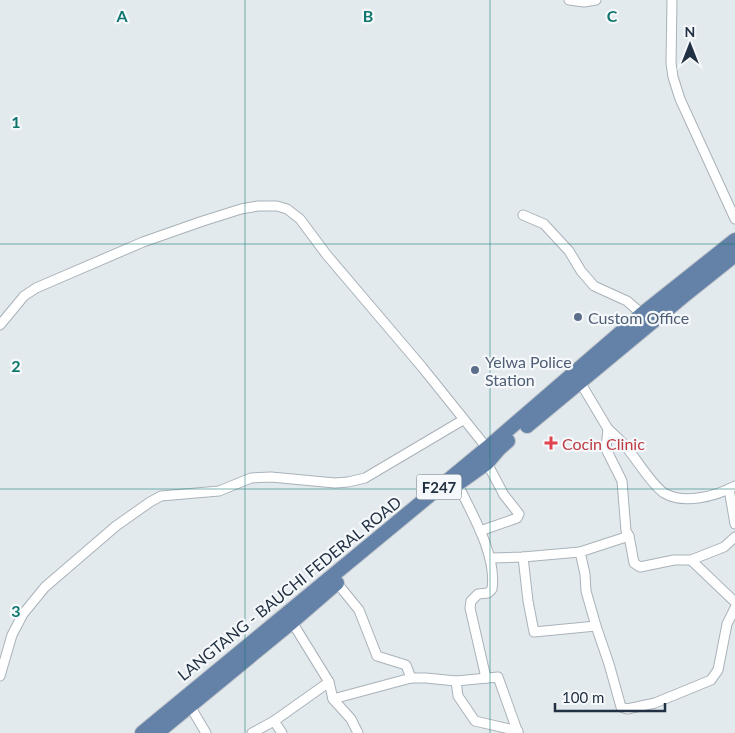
<svg xmlns="http://www.w3.org/2000/svg" width="735" height="733" font-family="Lato,sans-serif">
	<rect width="100%" height="100%" fill="#e3eaee"/>
	<g fill="none" stroke-linecap="round" stroke-linejoin="round">
		<!-- street casing -->
		<g stroke="#a9b2ba" stroke-width="11">
			<g id="street">
				<polyline points="569,0 584,2 596,0"/>
				<polyline points="672,0 671,63 673,77 680,99 735,219"/>
				<polyline points="523,215 544,224 569,251 581,271 594,286 627,301 642,314"/>
				<polyline points="0,325 24,296 36,288 143,242 203,221 241,209 258,206 277,206 287,209 300,219 326,254 422,367 487,448"/>
				<path d="M608 429C614 435 622 441 627 448 637 460 652 485 664 493 684 505 716 496 735 486"/>
				<path d="M457 483C472 514 497 555 492 589L488 593 478 594 471 601 470 608 486 678"/>
				<polyline points="729,489 735,524"/>
				<polyline points="480,531 517,518 519,514 504,495 487,463"/>
				<polyline points="629,536 634,563 640,567 674,560 691,560 724,547 735,537"/>
				<polyline points="580,552 585,574 586,591 596,626 609,664 621,707 627,709 655,703 711,680 718,670 727,624 735,608"/>
				<polyline points="523,557 528,601 534,632 596,626"/>
				<polyline points="490,558 523,557 580,552 629,536 626,531 622,481 606,449 608,429 580,382"/>
				<polyline points="691,560 735,602"/>
				<polyline points="337,583 359,610 377,656 406,665 411,678"/>
				<polyline points="292,622 329,682 333,699 351,719 358,733"/>
				<polyline points="0,676 12,635 23,614 45,587 116,526 150,502 161,496 219,491 251,478 271,477 335,483 348,482 365,478 463,420"/>
				<polyline points="456,681 458,696 475,721 518,731"/>
				<polyline points="333,699 411,678 426,678 456,681 498,677 518,733"/>
				<polyline points="190,706 206,733"/>
				<polyline points="274,721 282,733"/>
				<polyline points="252,733 274,721 329,682"/>
			</g>
		</g>
		<!-- primary casing -->
		<g stroke="#c1c5ca" stroke-width="16">
			<g id="primary">
				<polyline points="527,426 686,294 735,255"/>
				<polyline points="456,485 487,463 499,449 508,441"/>
				<polyline points="142,733 487,448 642,314 735,240"/>
				<polyline points="157,733 292,622 337,583"/>
			</g>
		</g>
		<!-- street -->
		<use href="#street" stroke="#fff" stroke-width="9"/>
		<!-- primary -->
		<use href="#primary" stroke="#6482a8" stroke-width="14"/>
	</g>
	<!-- grid -->
	<path fill="none" stroke="#0f766e" stroke-width="1" stroke-opacity="0.55" d="M245 0V733M490 0V733M0 244H735M0 489H735"/>
	<!-- markers -->
	<g fill="#5c6f8a" stroke="#f5f8fa" stroke-width="2">
		<circle cx="578" cy="317" r="5"/>
		<circle cx="475" cy="370" r="5"/>
	</g>
	<path fill="#e0444e" stroke="#f5f8fa" stroke-width="2" d="M548.5 435.5h5v5h5v5h-5v5h-5v-5h-5v-5h5z"/>
	<g text-anchor="middle" dominant-baseline="central" stroke-width="4.5" stroke-linejoin="round" paint-order="stroke">
		<!-- shield labels -->
		<rect fill="#f5f8fa" stroke="#616c79" stroke-width="1" x="416.5" y="474.5" width="45" height="25" rx="4"/>
		<g font-size="15" font-weight="bold" fill="#213042">
			<text x="439" y="487">F247</text>
		</g>
		<!-- service labels -->
		<g font-size="16" fill="#4e5e75" stroke="#f5f8fa" text-anchor="start">
			<text x="588" y="317">Custom Office</text>
			<text x="485" y="361">Yelwa Police<tspan x="485" dy="18">Station</tspan></text>
		</g>
		<!-- health labels -->
		<g font-size="16" fill="#be3a42" stroke="#f5f8fa" text-anchor="start">
			<text x="562" y="443">Cocin Clinic</text>
		</g>
		<!-- street labels -->
		<g font-size="16" fill="#213042" stroke="#f5f8fa">
			<text transform="translate(289 588) rotate(-39)">LANGTANG - BAUCHI FEDERAL ROAD</text>
		</g>
	</g>
	<g font-size="16" text-anchor="middle" font-weight="bold" fill="#0f766e" stroke="#f5f8fa" stroke-width="4.5" stroke-linejoin="round" paint-order="stroke">
		<text x="122" y="22">A</text>
		<text x="368" y="22">B</text>
		<text x="612" y="22">C</text>
		<text x="16" y="128">1</text>
		<text x="16" y="372">2</text>
		<text x="16" y="617">3</text>
	</g>
	<!-- north arrow -->
	<g transform="translate(690 45)" stroke="#f5f8fa" stroke-width="4" paint-order="stroke">
	<path d="M0-4L9 19L0 12L-9 19Z" fill="#213042"/>
	<text y="-8" font-size="14" font-weight="bold" text-anchor="middle" fill="#213042">N</text>
	</g>
	<!-- scale -->
	<path d="M555 703v8h110v-8" fill="none" stroke="#213042" stroke-width="2.5"/>
	<text x="562" y="703" font-size="15" fill="#213042" stroke="#f5f8fa" stroke-width="4" paint-order="stroke">100 m</text>
</svg>
